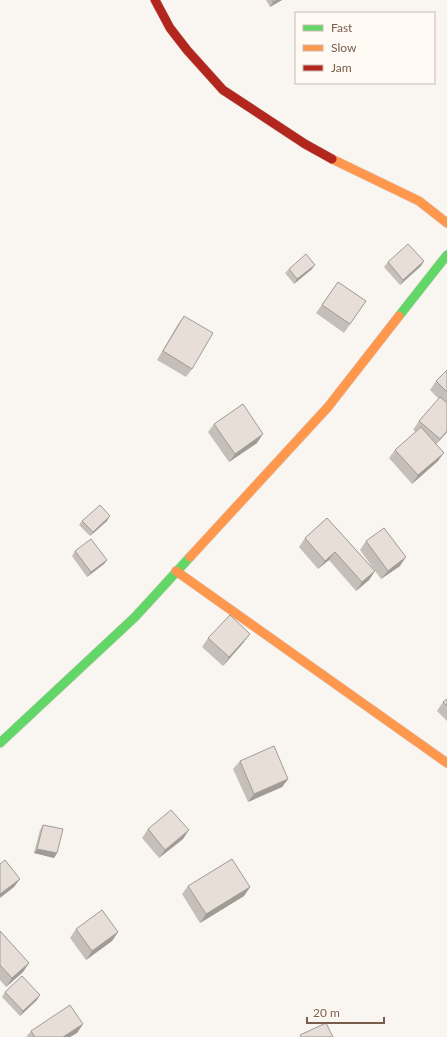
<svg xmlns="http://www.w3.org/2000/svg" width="447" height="1037" font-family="Lato,sans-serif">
	<rect width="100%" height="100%" fill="#f9f5f0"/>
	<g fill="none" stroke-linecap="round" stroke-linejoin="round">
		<!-- fast casing -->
		<g stroke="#d9d2cb" stroke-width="10">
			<g id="fast">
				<polyline points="399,316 447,255"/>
				<polyline points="0,743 135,617 190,557"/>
			</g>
		</g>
		<!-- slow casing -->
		<g stroke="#d9d2cb" stroke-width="10">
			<g id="slow">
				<polyline points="332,159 419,201 447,223"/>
				<polyline points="190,557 328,407 399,316"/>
				<polyline points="176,571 447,763"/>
			</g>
		</g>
		<!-- jam casing -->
		<g stroke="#d9d2cb" stroke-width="10">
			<polyline id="jam" points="155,0 170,28 187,50 223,90 305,144 332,159"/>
		</g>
		<!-- fast -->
		<use href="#fast" stroke="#63d668" stroke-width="9"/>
		<!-- slow -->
		<use href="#slow" stroke="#ff974d" stroke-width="9"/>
		<!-- jam -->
		<use href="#jam" stroke="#b3261e" stroke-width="9"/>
	</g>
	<!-- wall -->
	<g fill="#c6bfb9">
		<polygon points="266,0 282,0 270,7"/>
		<polygon points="424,261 421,266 400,285 384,267 388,262"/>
		<polygon points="289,269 312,269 294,284 285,273"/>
		<polygon points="338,282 366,301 344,333 316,313"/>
		<polygon points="184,316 192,369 186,377 157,360 178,324"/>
		<polygon points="447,370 447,432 436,444 438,461 412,484 389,458 395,450 416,432 413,430 419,421 439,399 430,390 436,381"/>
		<polygon points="214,424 257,443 229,462 208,432"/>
		<polygon points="327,518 375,571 369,580 356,591 329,560 318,569 299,547 305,538"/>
		<polygon points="82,521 107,521 90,536 79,525"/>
		<polygon points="366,541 400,566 381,579 360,550"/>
		<polygon points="75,551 107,560 104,564 87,577 72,556"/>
		<polygon points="208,638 244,642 223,666 202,647"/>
		<polygon points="447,699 447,721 437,711 443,702"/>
		<polygon points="240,761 288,779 282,787 248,802 233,769"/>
		<polygon points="43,825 57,853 54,858 34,853 40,830"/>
		<polygon points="148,829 183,839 159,858 142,838"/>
		<polygon points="188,886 250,887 244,896 200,923 182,894"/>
		<polygon points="76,929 118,932 112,941 86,960 70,938"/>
		<polygon points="0,931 29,963 23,972 6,987 0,980"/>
		<polygon points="5,992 37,1000 20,1016 2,997"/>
		<polygon points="83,1024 77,1033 70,1037 26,1037 31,1031"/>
	</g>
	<!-- shaded-wall -->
	<g fill="#a19b96">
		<polygon points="277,0 282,0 270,7 273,2"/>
		<polygon points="424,261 421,266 400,285 403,280"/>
		<polygon points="315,265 312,269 294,284 297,279"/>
		<polygon points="447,431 447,432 434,447 440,439"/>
		<polygon points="263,434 257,443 229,462 235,454"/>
		<polygon points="444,453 438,461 412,484 418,475"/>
		<polygon points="110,516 107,521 90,536 93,532"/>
		<polygon points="335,552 329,560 318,569 325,561"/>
		<polygon points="406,557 400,566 381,579 388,571"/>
		<polygon points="107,560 104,564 87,577 91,572"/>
		<polygon points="375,571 369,580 356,591 362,582"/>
		<polygon points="250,634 244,642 223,666 229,657"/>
		<polygon points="288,779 282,787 248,802 254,794"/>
		<polygon points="189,830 183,839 159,858 165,850"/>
		<polygon points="37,849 57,853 54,858 34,853"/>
		<polygon points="20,879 14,887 0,898 0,894"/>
		<polygon points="250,887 244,896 200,923 206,914"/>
		<polygon points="118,932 112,941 86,960 92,951"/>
		<polygon points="29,963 23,972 6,987 12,978"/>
		<polygon points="40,995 37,1000 20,1016 23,1011"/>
		<polygon points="83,1024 77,1033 70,1037 63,1037"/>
	</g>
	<!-- building -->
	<g fill="#e6ded7" stroke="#a19b96">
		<polygon points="272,0 277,0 273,2"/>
		<polygon points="408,244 424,261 403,280 388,262"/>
		<polygon points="306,254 315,265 297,279 289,269"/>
		<polygon points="338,282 366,301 350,324 322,305"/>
		<polygon points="184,316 213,333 192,369 163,351"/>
		<polygon points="447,370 447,392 436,381"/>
		<polygon points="440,397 447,403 447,431 440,439 419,421"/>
		<polygon points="243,404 263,434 235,454 214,424"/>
		<polygon points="421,427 444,453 418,475 395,450"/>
		<polygon points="100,505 110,516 93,532 82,521"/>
		<polygon points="327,518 375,571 362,582 335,552 325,561 305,538"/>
		<polygon points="384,528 406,557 388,571 366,541"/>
		<polygon points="91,539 107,560 91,572 75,551"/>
		<polygon points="230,615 250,634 229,657 208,638"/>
		<polygon points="447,699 447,706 443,702"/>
		<polygon points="274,746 288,779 254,794 240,761"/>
		<polygon points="171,810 189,830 165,850 148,829"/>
		<polygon points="43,825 63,829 57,853 37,849"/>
		<polygon points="232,859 250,887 206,914 188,886"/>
		<polygon points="5,860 20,879 0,894 0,864"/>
		<polygon points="102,910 118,932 92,951 76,929"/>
		<polygon points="0,931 29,963 12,978 0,965"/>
		<polygon points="22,976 40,995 23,1011 5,992"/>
		<polygon points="70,1005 83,1024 63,1037 35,1037 31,1031"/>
		<polygon points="326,1023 333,1037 301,1037 300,1035"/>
	</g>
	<!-- legend -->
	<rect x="295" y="12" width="140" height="72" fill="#fffaf3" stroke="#cabbb1"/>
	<rect x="303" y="25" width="20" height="6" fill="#63d668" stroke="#cabbb1"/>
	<text x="331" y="32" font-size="12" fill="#7a5c4d">Fast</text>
	<rect x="303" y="45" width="20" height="6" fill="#ff974d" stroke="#cabbb1"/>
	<text x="331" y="52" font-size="12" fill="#7a5c4d">Slow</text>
	<rect x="303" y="65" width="20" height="6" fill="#b3261e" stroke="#cabbb1"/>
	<text x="331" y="72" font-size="12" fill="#7a5c4d">Jam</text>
	<!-- scale -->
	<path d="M307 1017v6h77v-6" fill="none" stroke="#7a5c4d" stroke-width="2"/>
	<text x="313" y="1017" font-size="12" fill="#7a5c4d" stroke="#fffaf3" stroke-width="3" paint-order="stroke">20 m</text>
</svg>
